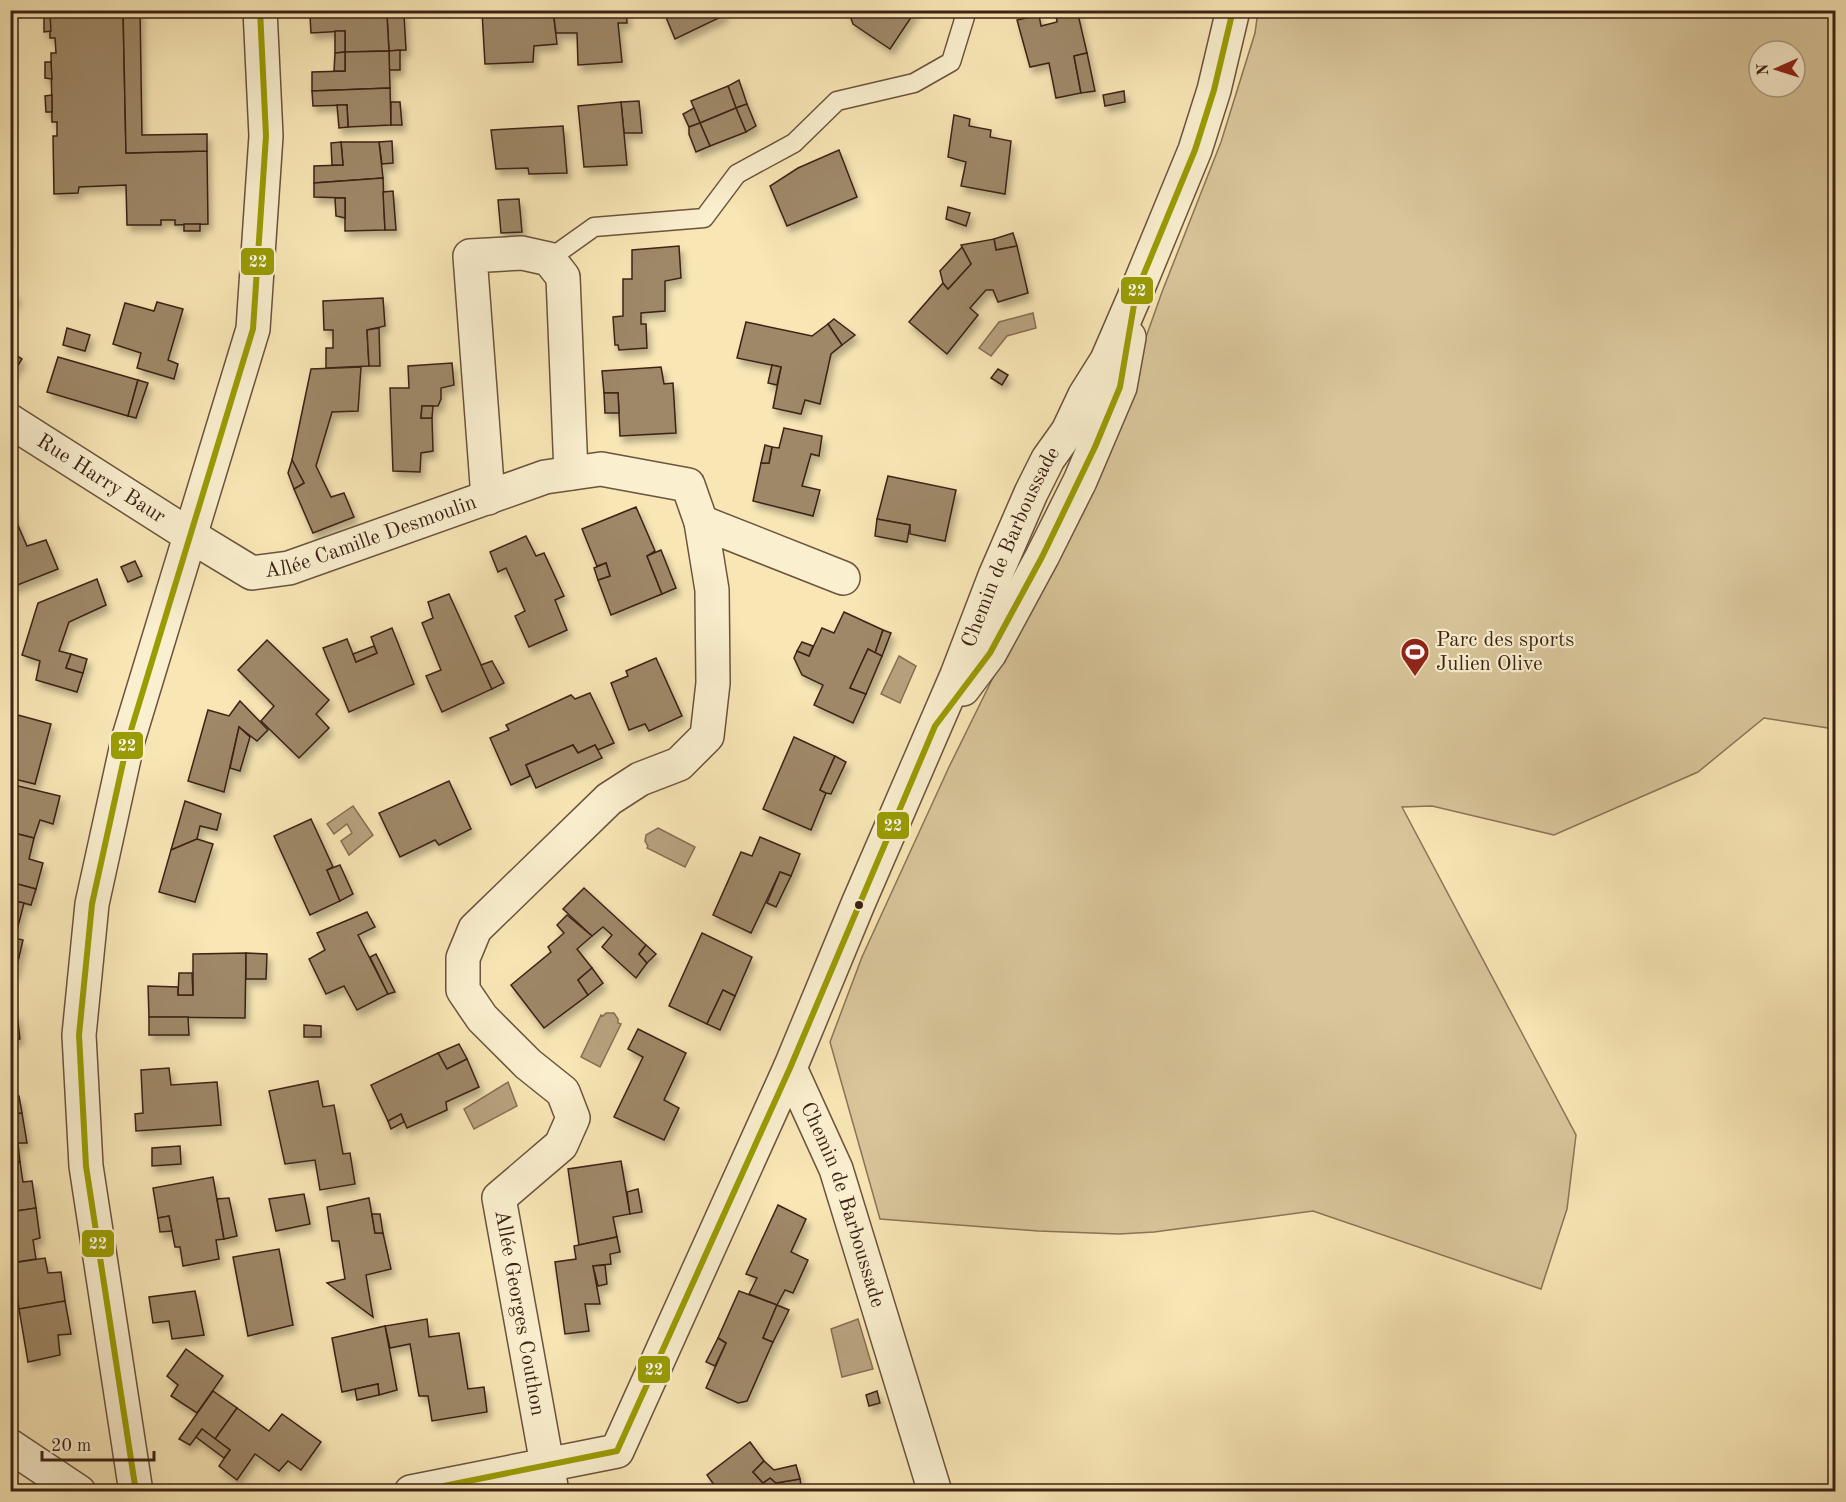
<svg xmlns="http://www.w3.org/2000/svg" width="1846" height="1502" font-family="'Old Standard TT',serif">
	<defs>
		<filter id="shadow"><feDropShadow dx="3.5" dy="6" stdDeviation="3" flood-color="#0004"/></filter>
	</defs>
	<rect width="100%" height="100%" fill="#f8e6b5"/>
	<filter id="stains"><feTurbulence type="fractalNoise" baseFrequency=".00333" numOctaves="4"/><feColorMatrix values="0 0 0 0 .2 0 0 0 0 .09 0 0 0 0 .02 0 0 0 .5 -.17"/></filter>
	<radialGradient id="worn" r=".72"><stop offset=".6" stop-color="#630" stop-opacity="0"/><stop offset="1" stop-color="#630" stop-opacity=".3"/></radialGradient>
	<!-- green -->
	<path fill="#d8c59a" stroke="#8a7458" stroke-width="1.5" fill-rule="evenodd" d="M1258 11H1835V729L1764 718 1698 772 1554 835 1432 806 1402 807 1576 1135 1567 1209 1541 1289 1313 1211 1154 1232 1119 1234 1038 1231 880 1219 830 1042 862 957 949 767 1108 444 1162 292 1221 142 1255 33ZM1759 51H1795V87H1759Z"/>
	<!-- water -->
	<g fill="#b8a37f" stroke="#866f55" stroke-width="1.5">
		<polygon points="1033,313 1036,328 1007,336 991,356 979,348 999,322"/>
		<polygon points="899,656 916,666 900,703 881,694"/>
		<polygon points="353,806 373,835 349,855 341,841 352,833 347,824 334,834 327,824"/>
		<polygon points="658,828 695,847 685,867 647,848 648,846 645,841 646,835"/>
		<polygon points="606,1013 614,1013 618,1019 618,1023 621,1024 600,1067 581,1057 601,1015 603,1016"/>
		<polygon points="508,1082 517,1106 474,1129 464,1109"/>
		<polygon points="858,1319 873,1369 842,1377 831,1329"/>
	</g>
	<!-- building -->
	<g fill="#9e8868" stroke="#3c2215" stroke-width="1.5" filter="url(#shadow)">
		<polygon points="50,10 123,10 126,153 207,151 208,224 175,225 175,220 161,220 161,225 127,225 126,185 79,187 78,193 54,194 53,136 57,136 57,122 52,122 51,53 56,53 55,38 50,38"/>
		<polygon points="123,10 140,10 142,135 207,134 207,151 126,153"/>
		<rect x="310" y="10" width="77" height="6"/>
		<polygon points="387,10 404,10 404,15 387,16"/>
		<polygon points="491,10 553,10 557,44 534,46 533,62 485,64 482,12"/>
		<polygon points="553,10 626,10 627,23 618,23 622,62 578,65 577,33 556,33"/>
		<polygon points="663,10 722,10 725,15 675,39"/>
		<polygon points="848,10 916,10 890,49 853,24"/>
		<polygon points="1068,10 1077,10 1087,53 1074,56 1081,93 1056,98 1049,63 1030,67 1017,20 1039,15 1041,26 1057,22 1056,14"/>
		<polygon points="44,15 50,15 51,31 44,32"/>
		<polygon points="404,15 406,50 389,51 387,16"/>
		<polygon points="310,16 387,16 389,51 345,52 345,31 311,33"/>
		<polygon points="335,31 345,31 345,52 335,53"/>
		<polygon points="400,50 400,70 389,70 389,51"/>
		<polygon points="389,51 390,88 312,91 312,72 345,71 345,52"/>
		<polygon points="345,52 345,71 334,71 335,53"/>
		<polygon points="1087,53 1095,91 1081,93 1074,56"/>
		<polygon points="45,62 51,62 52,79 45,78"/>
		<polygon points="739,80 747,104 736,108 728,86"/>
		<polygon points="728,86 736,108 700,123 691,101"/>
		<polygon points="390,88 391,125 348,127 347,105 313,106 312,91"/>
		<polygon points="1124,91 1125,102 1105,106 1103,95"/>
		<polygon points="52,95 52,112 46,112 45,96"/>
		<polygon points="639,101 642,133 624,133 621,102"/>
		<polygon points="391,102 400,102 402,125 391,125"/>
		<polygon points="621,102 627,165 584,167 578,106"/>
		<polygon points="747,104 756,126 746,132 736,108"/>
		<polygon points="337,105 347,105 348,127 339,128"/>
		<polygon points="694,108 700,123 689,127 683,114"/>
		<polygon points="736,108 746,132 710,146 700,123"/>
		<polygon points="954,115 970,119 969,126 991,130 990,137 1011,141 1005,194 961,186 966,162 948,157"/>
		<polygon points="700,123 710,146 696,152 689,134 689,127"/>
		<polygon points="563,126 567,173 529,174 528,168 496,169 491,130"/>
		<polygon points="392,141 393,163 382,164 379,142"/>
		<polygon points="341,142 379,142 383,178 314,183 314,166 343,165"/>
		<polygon points="341,142 343,165 332,165 331,143"/>
		<polygon points="839,150 857,197 787,226 770,186 798,168"/>
		<polygon points="383,178 385,230 345,231 345,198 314,197 314,183"/>
		<polygon points="393,191 396,230 385,230 383,192"/>
		<polygon points="335,198 345,198 345,218 336,216"/>
		<polygon points="519,199 522,232 501,233 498,200"/>
		<polygon points="948,207 970,213 966,226 946,219"/>
		<rect x="184" y="224" width="16" height="7"/>
		<polygon points="1013,233 1017,246 996,250 994,239"/>
		<polygon points="994,239 996,250 1017,246 1028,293 998,302 993,290 986,290 970,308 978,315 947,354 909,322 943,283 948,289 971,264 961,245"/>
		<polygon points="679,246 681,278 665,281 665,311 641,313 641,324 646,324 647,348 619,350 618,345 615,345 613,317 623,316 623,279 632,279 632,250"/>
		<polygon points="962,247 971,264 948,289 943,283 940,271"/>
		<polygon points="10,291 17,296 10,310"/>
		<polygon points="383,298 385,326 367,330 369,366 326,368 326,348 333,348 333,330 324,330 323,301"/>
		<polygon points="157,302 183,309 168,360 178,364 174,379 137,368 141,353 113,344 125,303 154,311"/>
		<polygon points="834,319 855,335 842,345 828,324"/>
		<polygon points="746,322 812,336 828,324 842,345 831,354 820,404 805,400 801,414 773,408 781,367 737,358"/>
		<polygon points="67,328 90,335 85,351 63,345"/>
		<polygon points="379,328 380,366 369,366 367,330"/>
		<polygon points="11,352 22,359 11,376 10,353"/>
		<polygon points="58,357 138,380 128,416 47,392"/>
		<polygon points="452,363 454,385 441,388 441,399 438,406 422,406 421,418 432,418 433,451 421,453 420,472 393,471 390,388 409,388 408,366"/>
		<polygon points="772,365 781,367 777,385 768,383"/>
		<polygon points="361,367 358,411 332,412 316,466 331,497 344,493 354,517 313,533 294,489 304,483 292,460 311,369"/>
		<polygon points="661,367 664,384 673,383 676,433 620,436 618,393 604,393 602,371"/>
		<polygon points="998,369 1008,375 1002,385 991,378"/>
		<polygon points="138,380 148,383 136,418 128,416"/>
		<polygon points="604,393 618,393 619,413 605,413"/>
		<polygon points="422,406 433,406 432,418 421,418"/>
		<polygon points="784,428 822,436 819,456 811,454 802,486 820,490 813,516 753,501 761,463 769,463 772,447 779,448"/>
		<polygon points="765,445 772,447 769,463 761,463"/>
		<polygon points="292,460 304,483 294,489 288,473"/>
		<polygon points="888,476 956,490 945,541 910,534 910,525 877,519"/>
		<polygon points="10,507 27,546 46,540 58,569 10,588"/>
		<polygon points="636,507 655,551 647,556 662,594 611,615 598,580 610,576 606,563 597,566 582,529"/>
		<polygon points="877,519 910,525 907,542 875,536"/>
		<polygon points="526,536 536,556 544,553 564,596 555,600 567,630 529,647 515,616 525,611 506,568 498,572 490,552"/>
		<polygon points="661,550 676,588 662,594 647,556"/>
		<polygon points="135,561 142,576 128,582 121,567"/>
		<polygon points="606,563 610,576 598,580 594,568"/>
		<polygon points="97,579 106,605 69,622 59,651 71,654 66,668 83,673 77,692 36,680 40,661 22,655 38,603"/>
		<polygon points="449,594 492,689 442,712 426,676 441,670 422,623 433,618 428,602"/>
		<polygon points="844,612 883,630 875,653 868,649 850,688 866,694 853,723 814,705 823,685 802,675 794,658 797,651 809,656 822,628 834,633"/>
		<polygon points="392,628 414,684 349,712 323,648 347,639 356,662 377,653 371,637"/>
		<polygon points="883,630 891,633 882,656 875,653"/>
		<polygon points="267,640 329,700 316,714 329,728 299,758 261,721 274,706 238,670"/>
		<polygon points="802,642 813,646 809,656 797,651"/>
		<polygon points="374,646 377,653 356,662 353,654"/>
		<polygon points="868,649 882,656 866,694 850,688"/>
		<polygon points="71,654 87,659 83,673 66,668"/>
		<polygon points="656,658 682,716 649,731 645,724 629,730 611,683 628,676 626,671"/>
		<polygon points="492,661 504,683 492,689 481,665"/>
		<polygon points="590,693 614,743 598,750 595,745 578,753 573,745 526,765 530,776 511,785 490,738 509,730 506,725 571,695 575,699"/>
		<polygon points="240,701 268,730 257,741 239,727 224,792 188,781 208,710 229,716"/>
		<polygon points="18,715 51,724 35,784 10,778 10,743"/>
		<polygon points="239,727 250,737 240,771 230,768"/>
		<polygon points="794,737 835,756 820,790 826,793 811,830 763,809"/>
		<polygon points="573,745 578,753 595,745 602,758 536,788 526,765"/>
		<polygon points="835,756 846,762 831,794 826,793 820,790"/>
		<polygon points="449,781 471,829 439,845 435,840 400,857 379,813"/>
		<polygon points="14,785 60,796 53,824 40,820 34,838 10,832 10,799"/>
		<polygon points="185,801 221,814 217,830 200,826 197,839 171,850"/>
		<polygon points="311,819 333,867 327,870 340,901 310,915 274,836"/>
		<polygon points="10,832 34,838 29,859 43,863 36,889 10,882"/>
		<polygon points="760,837 800,854 791,876 780,872 751,933 713,915 741,852 752,856"/>
		<polygon points="197,839 213,844 195,902 159,892 171,850"/>
		<polygon points="340,865 353,894 340,901 327,870"/>
		<polygon points="780,872 791,876 776,907 767,903"/>
		<polygon points="10,882 36,889 31,905 11,900 10,903"/>
		<polygon points="584,888 646,945 639,954 647,963 636,978 602,947 612,935 603,927 592,936 563,909"/>
		<polygon points="11,900 24,903 15,938 10,937"/>
		<polygon points="367,912 375,927 358,935 388,994 357,1010 344,986 326,994 309,959 325,950 317,933"/>
		<polygon points="567,915 592,936 577,949 592,968 578,980 588,995 544,1028 511,985 551,952 548,947 564,933 557,925"/>
		<polygon points="702,933 752,957 735,996 723,990 707,1024 669,1006"/>
		<polygon points="10,937 23,940 19,957 10,955"/>
		<polygon points="646,945 656,954 647,963 639,954"/>
		<polygon points="246,953 245,1018 149,1017 148,986 178,987 178,995 193,995 193,954"/>
		<polygon points="246,953 267,954 266,979 246,979"/>
		<polygon points="376,954 395,992 388,994 370,957"/>
		<polygon points="10,955 19,957 15,974 10,973"/>
		<polygon points="592,968 603,983 588,995 578,980"/>
		<polygon points="179,973 192,973 193,995 178,995"/>
		<polygon points="723,990 735,996 720,1030 707,1024"/>
		<polygon points="10,1015 17,1015 20,1039 10,1041"/>
		<polygon points="149,1017 188,1017 189,1035 149,1035"/>
		<polygon points="304,1025 321,1026 321,1037 304,1037"/>
		<polygon points="638,1029 686,1053 664,1100 679,1108 664,1140 614,1117 643,1057 628,1049"/>
		<polygon points="459,1044 467,1059 447,1069 438,1053"/>
		<polygon points="438,1053 447,1069 467,1059 479,1087 446,1102 447,1110 407,1128 401,1114 388,1121 371,1085"/>
		<polygon points="169,1068 171,1085 217,1082 221,1125 136,1131 135,1114 143,1113 141,1070"/>
		<polygon points="318,1081 323,1107 334,1105 343,1154 350,1153 355,1184 320,1190 315,1160 285,1164 269,1091"/>
		<polygon points="19,1096 22,1113 10,1115 10,1097"/>
		<polygon points="22,1113 27,1143 18,1143 20,1162 10,1164 10,1115"/>
		<polygon points="401,1114 404,1122 391,1129 388,1121"/>
		<polygon points="180,1146 181,1164 152,1166 152,1148"/>
		<polygon points="621,1161 630,1214 613,1217 617,1237 579,1245 568,1169"/>
		<polygon points="20,1162 23,1182 32,1181 36,1208 10,1212 10,1164"/>
		<polygon points="213,1177 224,1239 216,1240 219,1259 183,1266 180,1247 175,1247 169,1216 158,1218 153,1188"/>
		<polygon points="638,1189 642,1212 630,1214 627,1192"/>
		<polygon points="304,1194 310,1224 276,1231 269,1199"/>
		<polygon points="229,1198 237,1236 224,1239 217,1199"/>
		<polygon points="369,1198 375,1233 383,1233 391,1269 366,1275 373,1317 327,1283 345,1279 339,1241 332,1241 327,1207"/>
		<polygon points="778,1205 806,1219 791,1252 808,1260 793,1293 785,1290 777,1305 749,1294 757,1278 746,1274"/>
		<polygon points="36,1208 40,1238 33,1240 36,1259 10,1263 10,1212"/>
		<polygon points="372,1214 380,1214 383,1233 375,1233"/>
		<polygon points="169,1216 172,1231 160,1232 158,1218"/>
		<polygon points="617,1237 620,1252 610,1254 611,1264 593,1266 600,1304 585,1304 589,1331 565,1334 555,1262 576,1259 574,1246"/>
		<polygon points="279,1249 293,1325 248,1336 233,1257"/>
		<polygon points="45,1258 48,1273 61,1272 65,1301 19,1309 13,1263"/>
		<polygon points="605,1265 607,1284 598,1286 593,1266"/>
		<polygon points="195,1291 204,1335 172,1339 169,1321 153,1323 149,1297"/>
		<polygon points="739,1291 777,1305 763,1338 773,1342 747,1401 738,1403 706,1388 726,1343 718,1338"/>
		<polygon points="65,1301 71,1334 58,1335 60,1355 28,1362 19,1309"/>
		<polygon points="777,1305 789,1310 773,1342 763,1338"/>
		<polygon points="427,1319 429,1337 459,1333 468,1389 484,1387 487,1412 432,1421 428,1396 419,1396 410,1344 390,1348 385,1326"/>
		<polygon points="385,1326 397,1390 379,1395 378,1384 342,1392 332,1338"/>
		<polygon points="718,1338 726,1343 715,1366 706,1362"/>
		<polygon points="186,1349 223,1376 197,1413 171,1396 178,1385 167,1376"/>
		<polygon points="378,1384 379,1395 357,1400 355,1389"/>
		<polygon points="213,1391 237,1408 215,1439 202,1429 190,1445 179,1439"/>
		<polygon points="877,1391 880,1403 869,1406 866,1395"/>
		<polygon points="237,1408 269,1431 282,1414 321,1442 301,1470 288,1461 279,1471 255,1454 237,1480 219,1466 230,1450 215,1439"/>
		<polygon points="202,1429 230,1450 224,1458 196,1437"/>
		<polygon points="750,1442 764,1461 753,1472 763,1483 770,1478 776,1483 800,1479 802,1492 719,1492 707,1475"/>
		<polygon points="764,1461 774,1470 796,1465 800,1479 776,1483 770,1478 763,1483 753,1472"/>
	</g>
	<g fill="none" stroke-linecap="round" stroke-linejoin="round">
		<!-- lane casing -->
		<g stroke="#6b533d" stroke-width="21">
			<polyline id="lane" points="549,259 594,227 704,218 737,174 794,143 837,101 914,83 951,62 967,10"/>
		</g>
		<!-- street casing -->
		<g stroke="#6b533d" stroke-width="36">
			<g id="street">
				<path id="s1" d="M10 421 191 536 252 573 289 568 545 477 601 469 688 485 701 522 712 590 713 683 707 736 679 764 640 779 609 799 475 929 463 958V990L482 1018 528 1064 563 1092 573 1118 561 1145 499 1198 552 1492"/>
				<polyline points="488,498 470,256 522,253 549,259 563,277 571,473"/>
				<polyline points="701,522 843,578"/>
				<polyline points="963,689 990,653 1042,557 1080,481 1120,387 1129,337"/>
				<path id="s2" d="M790 1068 836 1169 935 1492"/>
				<polyline points="10,1446 79,1492"/>
				<polyline points="136,1492 86,1166 79,1035 92,904 128,740 253,329 266,136 260,10"/>
				<path id="s3" d="M411 1492 617 1451 790 1068 858 904 957 675 995 576 1031 493 1048 459 1068 431 1085 395 1107 360 1136 293 1195 150 1214 90 1233 10"/>
			</g>
		</g>
		<!-- lane -->
		<use href="#lane" stroke="#faefcf" stroke-width="18"/>
		<!-- street -->
		<use href="#street" stroke="#faefcf" stroke-width="33"/>
		<!-- bus-1 casing -->
		<g stroke="#faefcf" stroke-width="10">
			<g id="bus-1">
				<polyline points="136,1492 86,1166 79,1035 92,904 128,740 253,329 266,136 260,10"/>
				<polyline points="414,1492 617,1451 790,1068 935,726 990,653 1042,557 1095,447 1120,387 1136,293 1195,150 1214,90 1233,10"/>
			</g>
		</g>
		<!-- bus-1 -->
		<use href="#bus-1" stroke="#9a9c04" stroke-width="6"/>
	</g>
	<!-- icons -->
	<defs>
		<g id="stadium-pin" transform="scale(1.5)"><path d="M0 17L-7.5 6A9.5 9.5 0 1 1 7.5 6Z" fill="#8f2418" stroke="#faefcf"/><path d="M0-5a6.5 5 0 1 0 0 10a6.5 5 0 1 0 0-10ZM-3.5-1.8h7v3.6h-7Z" fill="#fff"/></g>
	</defs>
	<g fill-rule="evenodd">
		<use href="#stadium-pin" x="1415" y="652"/>
	</g>
	<!-- markers -->
	<circle fill="#3c2215" stroke="#faefcf" stroke-width="2" cx="859" cy="905" r="5"/>
	<g text-anchor="middle" dominant-baseline="central" stroke-width="4.5" stroke-linejoin="round" paint-order="stroke">
		<!-- street labels -->
		<g font-size="21" fill="#3c2215" stroke="#faefcf">
			<text stroke="none"><textPath href="#s1" startOffset="108">Rue Harry Baur</textPath></text>
			<text stroke="none"><textPath href="#s1" startOffset="410">Allée Camille Desmoulin</textPath></text>
			<text stroke="none"><textPath href="#s3" startOffset="1196">Chemin de Barboussade</textPath></text>
			<text stroke="none"><textPath href="#s2" startOffset="147">Chemin de Barboussade</textPath></text>
			<text stroke="none"><textPath href="#s1" startOffset="1762">Allée Georges Couthon</textPath></text>
		</g>
		<!-- poi labels -->
		<g font-size="21" fill="#3c2215" stroke="#faefcf" text-anchor="start">
			<text x="1436" y="640">Parc des sports<tspan x="1436" dy="24">Julien Olive</tspan></text>
		</g>
	</g>
	<g stroke="#faefcf" stroke-width="2">
		<rect x="240" y="247" width="35" height="29" rx="6" fill="#9a9c04"/>
		<rect x="1120" y="276" width="34" height="29" rx="6" fill="#9a9c04"/>
		<rect x="110" y="731" width="34" height="29" rx="6" fill="#9a9c04"/>
		<rect x="876" y="811" width="34" height="29" rx="6" fill="#9a9c04"/>
		<rect x="81" y="1229" width="34" height="29" rx="6" fill="#9a9c04"/>
		<rect x="637" y="1355" width="34" height="29" rx="6" fill="#9a9c04"/>
	</g>
	<g font-size="16" text-anchor="middle" font-weight="bold" fill="#fff">
		<text x="258" y="267">22</text>
		<text x="1137" y="296">22</text>
		<text x="127" y="751">22</text>
		<text x="893" y="831">22</text>
		<text x="98" y="1249">22</text>
		<text x="654" y="1375">22</text>
	</g>
	<!-- margin -->
	<rect width="1846" height="1502" fill="none" stroke="#f8e6b5" stroke-width="36"/>
	<rect x="12" y="12" width="1822" height="1478" fill="none" stroke="#3c2215" stroke-width="3"/>
	<rect x="18" y="18" width="1810" height="1466" fill="none" stroke="#3c2215" stroke-width="1.5"/>
	<!-- north arrow -->
	<g transform="translate(1777 69) rotate(267)"><circle r="28" fill="#faefcf" stroke="#ae9d85" stroke-width="1.5"/>
	<path d="M0-4.5L10 22L0 15L-10 22Z" fill="#8f2418"/>
	<text y="-9" font-size="16" font-weight="bold" text-anchor="middle" fill="#3c2215">N</text>
	</g>
	<!-- scale -->
	<path d="M42 1451v9h112v-9" fill="none" stroke="#3c2215" stroke-width="3"/>
	<text x="51" y="1451" font-size="18" fill="#3c2215" stroke="#faefcf" stroke-width="4.5" paint-order="stroke">20 m</text>
	<rect width="100%" height="100%" filter="url(#stains)"/>
	<rect width="100%" height="100%" fill="url(#worn)"/>
</svg>
